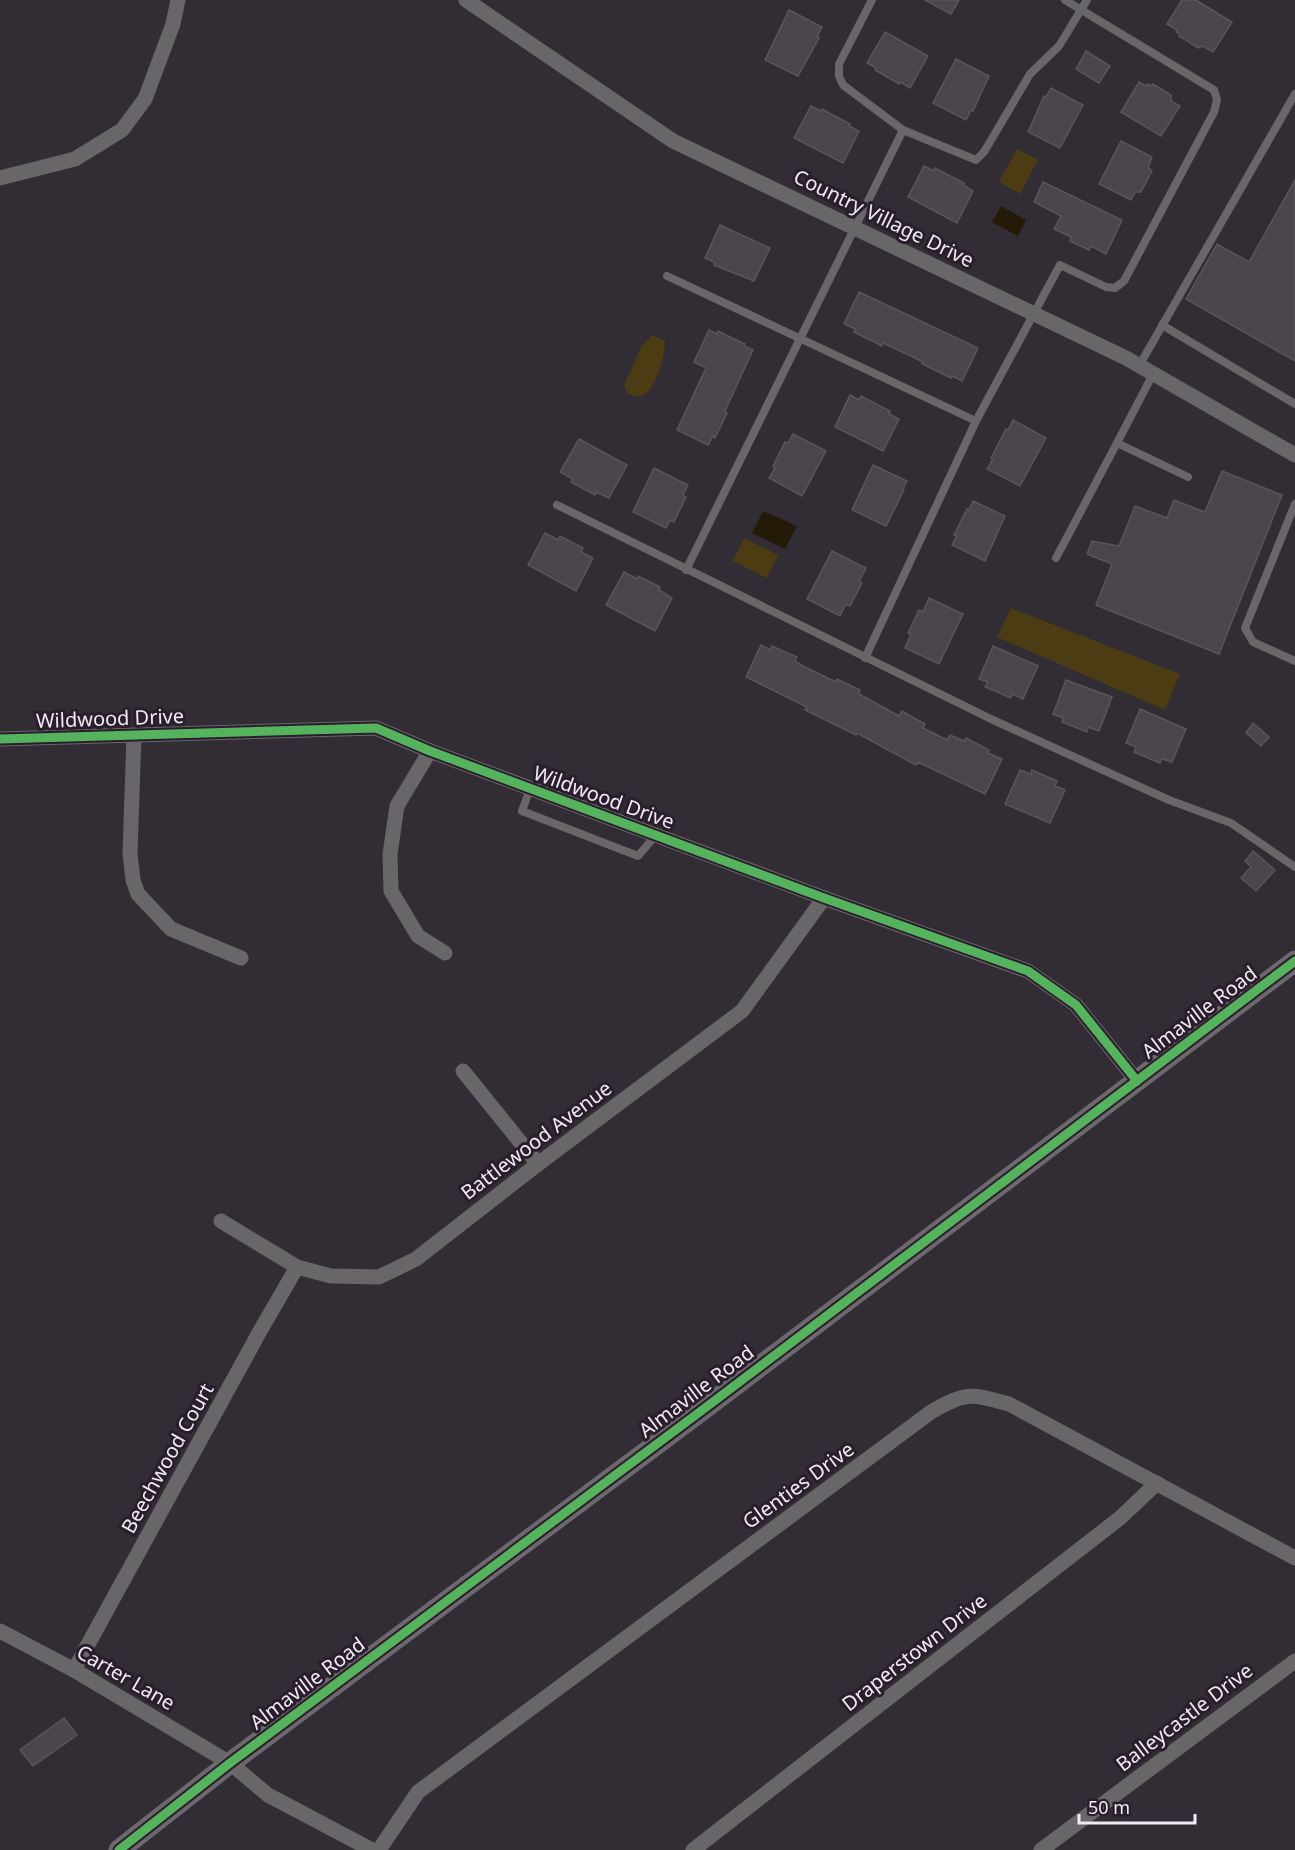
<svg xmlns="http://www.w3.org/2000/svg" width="1295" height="1850" font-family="'Noto Sans',sans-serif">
	<rect width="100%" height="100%" fill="#322c34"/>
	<!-- green -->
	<g fill="#4c3c14">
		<polygon points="1017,149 1038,160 1020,194 999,182"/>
		<path d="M652 335 665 341C665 355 656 392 641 396 635 397 631 395 627 393L624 386 641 347Z"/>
		<polygon points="744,538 778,555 767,578 733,561"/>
		<polygon points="1011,608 1180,674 1165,710 997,637"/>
	</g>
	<!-- water -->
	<g fill="#231b08">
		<polygon points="1001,206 1026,220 1018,236 992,222"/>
		<polygon points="763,511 797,526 785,549 752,533"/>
	</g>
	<!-- building -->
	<g fill="#4b454c" stroke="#5a555c" stroke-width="1.5">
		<polygon points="925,0 959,0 951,14"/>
		<polygon points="1182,0 1196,0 1232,22 1213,52 1203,46 1198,48 1179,36 1180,34 1176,32 1177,30 1167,24"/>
		<polygon points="789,10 822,27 817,37 819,38 798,76 765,60"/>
		<polygon points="885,32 928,56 910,88 900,82 899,84 875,70 876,68 867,63"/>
		<polygon points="1086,51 1110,66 1099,83 1076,69"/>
		<polygon points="956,59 989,76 973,111 971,110 966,120 933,103"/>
		<polygon points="1139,82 1146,86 1148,84 1151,86 1153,84 1171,95 1171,101 1180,106 1161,136 1121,112"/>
		<polygon points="1051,88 1083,105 1060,148 1028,132 1044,96 1046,97"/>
		<polygon points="811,106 821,111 822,109 850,124 849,126 859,131 843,163 794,138"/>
		<polygon points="1121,141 1152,157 1148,167 1152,171 1141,192 1135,192 1131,200 1099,184"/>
		<polygon points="924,166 934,171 935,168 964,183 963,185 973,191 957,223 908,197"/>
		<polygon points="1295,180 1295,361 1186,299 1217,244 1249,262"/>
		<polygon points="1043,182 1122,220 1106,254 1091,246 1089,250 1070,241 1071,237 1054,229 1061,216 1034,202"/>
		<polygon points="720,225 770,248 754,281 714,265 715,263 705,258"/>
		<polygon points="859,292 978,348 962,381 952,376 951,378 922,364 923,362 913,357 883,343 882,346 854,332 855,329 844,324"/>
		<polygon points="709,330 717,334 718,331 745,344 744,346 753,350 725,411 727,413 715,438 713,436 708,445 677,430 706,368 694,362"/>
		<polygon points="850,395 859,400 861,396 890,411 889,414 899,419 883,451 835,427"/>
		<polygon points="1013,420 1046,438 1020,486 987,469 993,459 991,458 1006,429 1008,430"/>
		<polygon points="793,434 826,451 802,496 769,478 775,468 773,466 785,442 788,443"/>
		<polygon points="579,439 627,465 609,498 596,492 595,495 571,482 573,479 560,472"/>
		<polygon points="873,465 907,481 903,489 904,490 886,526 852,510"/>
		<polygon points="654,468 688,485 683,495 686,497 674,522 670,520 666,528 633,512"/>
		<polygon points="1222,471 1282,495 1219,654 1096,605 1112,564 1087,554 1092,541 1119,546 1135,506 1167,518 1174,500 1205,512"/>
		<polygon points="973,501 1005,516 985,561 952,545 957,536 954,535 967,509 969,510"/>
		<polygon points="545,533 558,540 560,536 583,548 581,552 593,558 576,591 528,565"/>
		<polygon points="832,551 866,568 859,581 862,583 850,606 846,604 840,616 807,599"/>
		<polygon points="624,572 637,579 638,576 660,587 659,590 672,598 655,631 606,605"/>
		<polygon points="929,598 963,614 939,664 905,648 911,634 908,633 919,610 923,612"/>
		<polygon points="761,645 771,650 772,646 797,657 795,661 805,667 836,682 837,679 860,690 859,694 899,716 902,711 925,724 923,728 947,740 950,735 964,741 966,738 989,750 988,753 1002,759 985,794 918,762 916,765 857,733 856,735 805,710 807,707 746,677"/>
		<polygon points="993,646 1038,666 1023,699 1012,694 1011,698 985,687 988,682 979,679"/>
		<polygon points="1066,680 1112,697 1099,731 1088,727 1087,732 1062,722 1063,718 1053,714"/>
		<polygon points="1140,709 1186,729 1172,762 1162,759 1160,763 1134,752 1136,747 1126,743"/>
		<polygon points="1253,723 1269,737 1261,746 1246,733"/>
		<polygon points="1020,770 1031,774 1032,770 1057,781 1055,786 1065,790 1050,823 1005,804"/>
		<polygon points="1253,851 1275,870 1256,891 1241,878 1251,867 1245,861"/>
		<polygon points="64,1718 77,1735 33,1766 20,1750"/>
	</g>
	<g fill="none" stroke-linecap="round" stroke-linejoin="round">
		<!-- lane -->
		<g stroke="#69666a" stroke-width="8">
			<polyline points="872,0 839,64 839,76 843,85 903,130 976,160 984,152 1030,74 1059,46 1087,0"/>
			<polyline points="667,276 976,421"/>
			<polyline points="1162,325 1295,404"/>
			<polyline points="1139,366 1295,94"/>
			<polyline points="1153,374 1117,443 1188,477"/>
			<polyline points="1295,504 1245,628 1253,642 1295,661"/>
			<polyline points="557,505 993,720 1169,800 1231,823 1295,867"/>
			<polyline points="1056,558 1117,443"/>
			<polyline points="686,570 903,130"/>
			<polyline points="865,658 976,421 1060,265 1106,287 1115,288 1124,281 1214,112 1217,100 1214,90 1065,0"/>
			<polyline points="530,789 522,811 638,856 656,835"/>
		</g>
		<!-- street -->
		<g stroke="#69666a" stroke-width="15">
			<polyline points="466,0 673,141 1126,358 1295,455"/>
			<polyline points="0,178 75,159 122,130 145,99 173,24 178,0"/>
			<polyline points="134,735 130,854 133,880 138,894 171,929 241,958"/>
			<polyline points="0,739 376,728 430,751 824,898 1028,971 1076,1005 1137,1081"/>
			<polyline points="430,751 397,806 390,854 391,891 418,936 445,953"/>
			<polyline points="463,1071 538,1164"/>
			<polyline points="221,1221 297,1267 331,1276 379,1277 416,1259 538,1164 742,1011 824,898"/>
			<polyline points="0,1631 74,1670 230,1763 268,1795 372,1850"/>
			<polyline points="74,1670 260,1331 297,1267"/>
			<path d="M379 1850 418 1792 931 1412C966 1391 972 1394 1009 1404L1295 1558"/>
			<polyline points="693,1850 1120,1518 1157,1483"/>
			<polyline points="1041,1850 1295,1661"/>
		</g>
		<!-- secondary -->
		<polyline stroke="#6c686d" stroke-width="21" points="119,1850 230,1763 701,1411 1295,961"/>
		<!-- cycleway casing -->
		<g stroke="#2a1e2d" stroke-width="13">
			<g id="cycleway">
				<polyline points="0,739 376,728 430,751 824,898 1028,971 1076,1005 1137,1081"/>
				<polyline points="119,1850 230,1763 701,1411 1295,961"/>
			</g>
		</g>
		<!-- cycleway -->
		<use href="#cycleway" stroke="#56b35d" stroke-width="9"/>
	</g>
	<g text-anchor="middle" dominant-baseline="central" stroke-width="6" stroke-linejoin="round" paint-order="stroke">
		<!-- street labels -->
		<g font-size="20" fill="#f1e9f4" stroke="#2a1e2d">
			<text transform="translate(884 218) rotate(26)">Country Village Drive</text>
			<text transform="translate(110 718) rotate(-2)">Wildwood Drive</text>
			<text transform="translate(604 797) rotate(20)">Wildwood Drive</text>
			<text transform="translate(1199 1012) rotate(-37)">Almaville Road</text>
			<text transform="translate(536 1140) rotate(-37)">Battlewood Avenue</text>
			<text transform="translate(696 1391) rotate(-37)">Almaville Road</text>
			<text transform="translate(167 1458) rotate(-61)">Beechwood Court</text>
			<text transform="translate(798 1485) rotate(-36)">Glenties Drive</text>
			<text transform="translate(914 1652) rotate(-38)">Draperstown Drive</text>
			<text transform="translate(126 1677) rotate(30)">Carter Lane</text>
			<text transform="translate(307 1683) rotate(-37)">Almaville Road</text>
			<text transform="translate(1184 1717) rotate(-37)">Balleycastle Drive</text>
		</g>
	</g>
	<!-- scale -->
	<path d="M1079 1814v9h116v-9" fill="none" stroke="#f1e9f4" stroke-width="3"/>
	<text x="1088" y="1814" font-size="18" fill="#f1e9f4" stroke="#2a1e2d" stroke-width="4.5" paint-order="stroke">50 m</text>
</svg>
